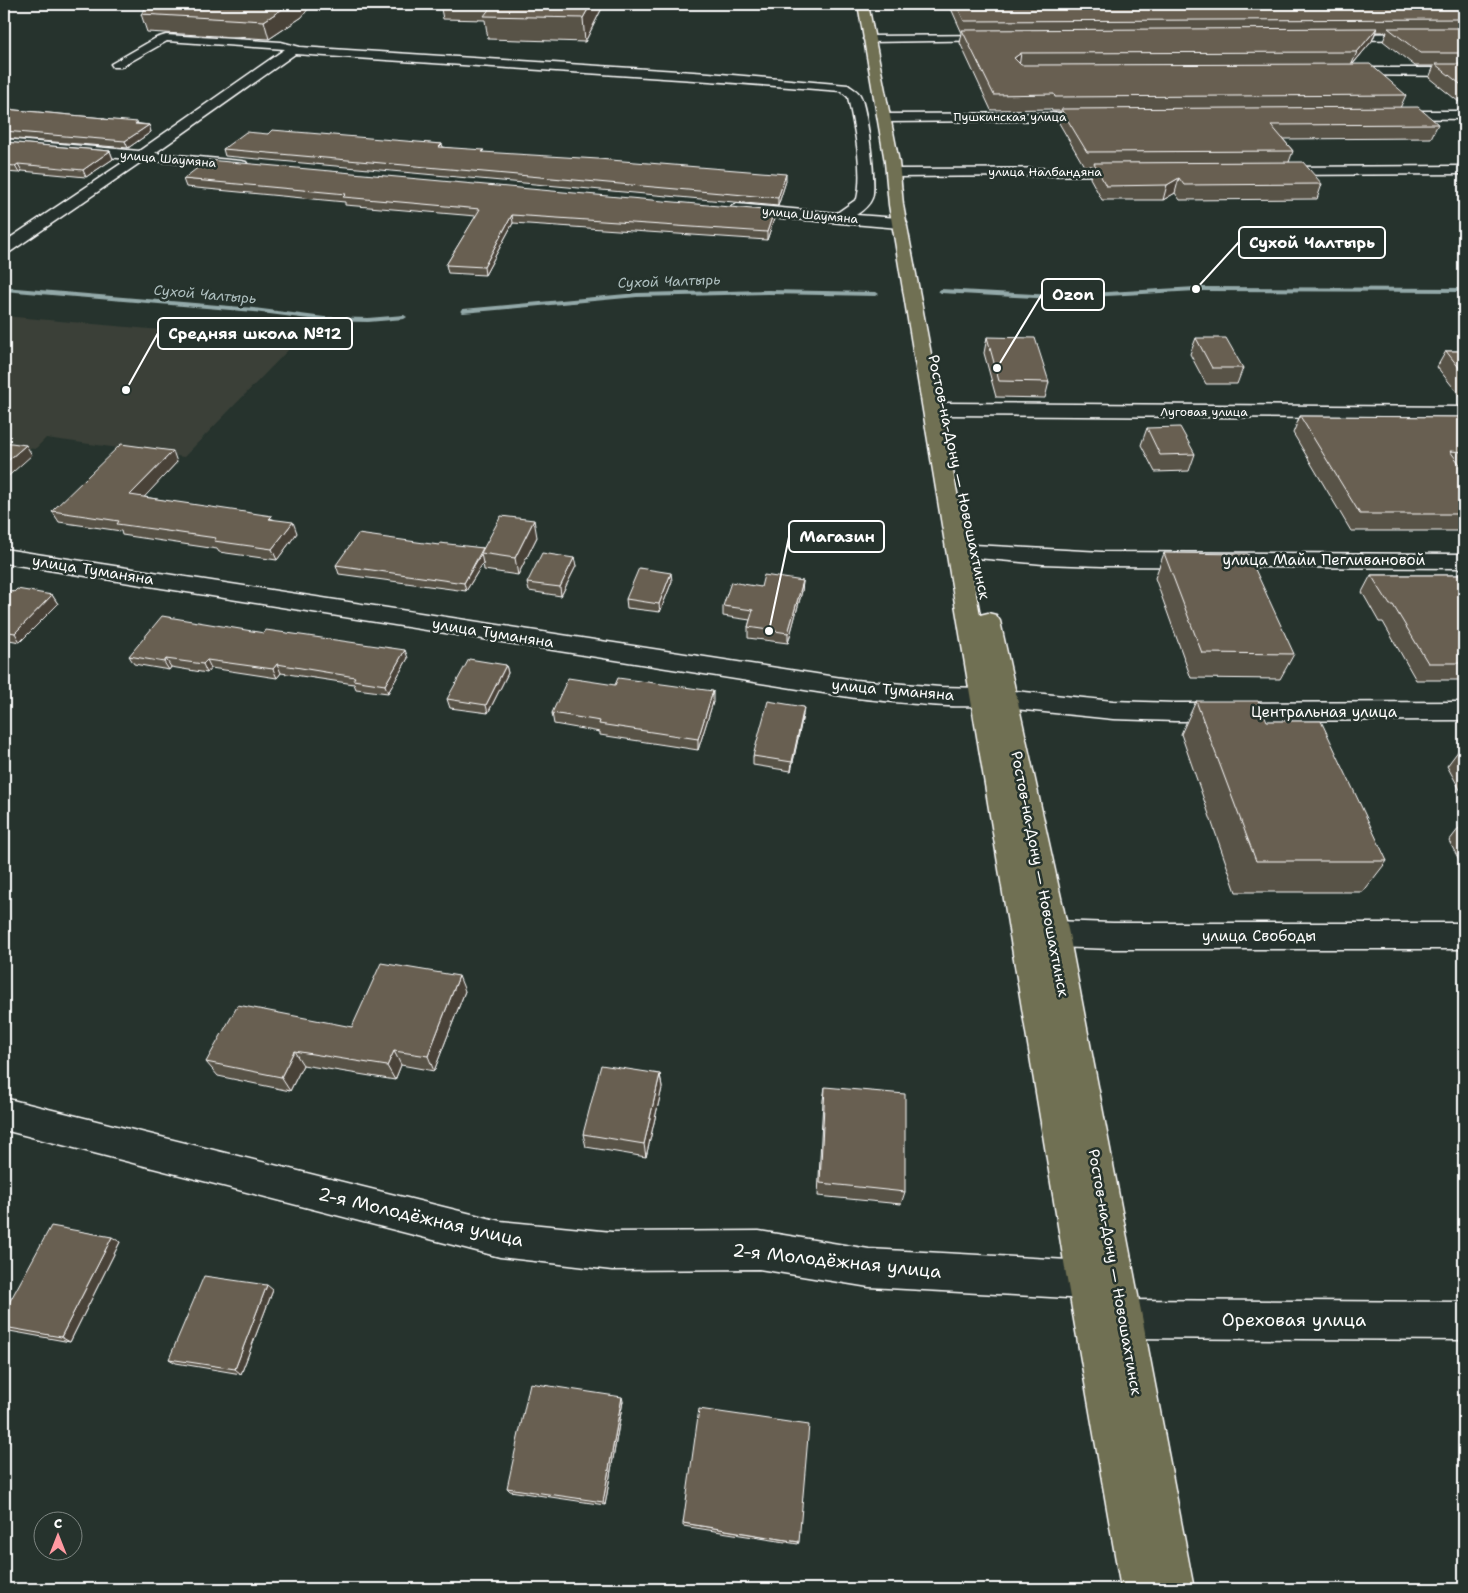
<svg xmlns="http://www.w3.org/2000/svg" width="1468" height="1593" font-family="'Shantell Sans',sans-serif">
	<rect width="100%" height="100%" fill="#26332d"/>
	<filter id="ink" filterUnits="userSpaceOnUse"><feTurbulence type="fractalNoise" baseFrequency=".02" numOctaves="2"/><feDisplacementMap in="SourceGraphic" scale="10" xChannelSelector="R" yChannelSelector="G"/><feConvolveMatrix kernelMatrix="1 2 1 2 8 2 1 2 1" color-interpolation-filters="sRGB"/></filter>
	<g filter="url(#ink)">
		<!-- built -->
		<polygon fill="#3a4038" points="4,316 296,342 184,457 46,438 35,449 4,445"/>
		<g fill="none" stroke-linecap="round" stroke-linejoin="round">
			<!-- stream -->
			<g fill="#93a9a9" fill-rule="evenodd">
				<polygon points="4,287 254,308 324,317 368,318 404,315 407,317 404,319 368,322 324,321 254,312 4,291"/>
				<polygon points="1196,287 1464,288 1464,292 1196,291 1054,299 941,293 938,291 941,289 1054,295"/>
				<polygon points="768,290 876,292 879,294 876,296 768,294 637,297 463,313 460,311 463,309 637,293"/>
			</g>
			<!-- street casing -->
			<g stroke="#fff" stroke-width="3">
				<g id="street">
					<polygon points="1464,33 1464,39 1336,40 1330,37 1336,34"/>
					<path d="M166 35 281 42 300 47 709 73 848 85C852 88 858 91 860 95 867 108 877 185 872 198 869 206 862 211 856 215L899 218 904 220 907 223 904 226 899 228 737 214 732 212 729 209 732 206 737 204 837 213 857 199C864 170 854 127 848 97L841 91 709 81 295 54 155 153 241 161 246 162 248 165 246 168 241 169 144 160 10 252 4 254V242L128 159 4 147V139L139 151 285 49 167 41 121 67H113L111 64 156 38Z"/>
					<polygon points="998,35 1004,38 1002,40 869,42 863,39 869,36"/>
					<polygon points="1343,68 1464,68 1464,76 1339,75 1337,72 1339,69"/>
					<polygon points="1389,111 1464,111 1464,119 1384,118 1382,115"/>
					<polygon points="1096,113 1103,117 1101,120 885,122 878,118 885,114"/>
					<polygon points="1464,166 1464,174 1273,175 1268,174 1266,171 1268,168 1273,167"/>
					<polygon points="1130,168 1135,169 1137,172 1135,175 896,177 891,176 889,173 891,170 896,169"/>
					<polygon points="945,403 1464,407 1464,419 945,415 938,413 935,409 938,405"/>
					<polygon points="974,545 1102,552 1464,554 1464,568 1102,566 1043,564 966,557 963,552 966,547"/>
					<path d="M4 549 855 680 940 687 983 688 992 691 994 694 1004 690 1113 701 1175 703 1464 702V720L1175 721 1113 719 1004 708 995 705 993 702C978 713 879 700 855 698L4 563Z"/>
					<polygon points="1054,921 1113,923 1464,923 1464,949 1113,949 1054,947 1043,943 1039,934 1043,925"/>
					<polygon points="4,1098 500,1221 612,1232 759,1231 869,1249 1086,1261 1099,1267 1105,1280 1099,1293 1086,1299 869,1287 759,1269 612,1270 500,1257 4,1130"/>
					<polygon points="1123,1300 1464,1302 1464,1340 1123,1338 1109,1333 1104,1319 1109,1305"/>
				</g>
			</g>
			<!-- primary casing -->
			<g stroke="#fff" stroke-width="3">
				<polygon id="primary" points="858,4 868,4 899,162 903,205 980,615 988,613 996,615 1000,621 1069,934 1194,1589 1121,1589 1067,1280 889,205 885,162"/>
			</g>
			<!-- street -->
			<use href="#street" fill="#26332d" fill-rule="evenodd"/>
			<!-- primary -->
			<use href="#primary" fill="#706f52" fill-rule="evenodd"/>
		</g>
		<!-- wall -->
		<g fill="#595246" stroke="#fff">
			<polygon points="440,4 604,4 585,42 488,39 485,20 443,19"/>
			<polygon points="949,4 1464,4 1464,106 1429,78 1434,66 1415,66 1383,41 1387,32 1376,32 1372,41 1353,64 1406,95 1400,108 1438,124 1431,138 1283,139 1293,151 1289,162 1322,184 1317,199 1180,200 1175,193 1163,200 1102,200 1090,178 1093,166 1084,166 1059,123 1061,111 1052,111 1051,109 991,110 960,43 962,33"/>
			<polygon points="141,14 302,17 269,39 147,32"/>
			<polygon points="4,109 104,118 104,119 149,125 151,132 128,148 4,138"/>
			<polygon points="268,134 442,144 443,147 484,153 786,181 778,206 225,156 223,149"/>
			<polygon points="4,142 110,151 113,159 86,177 22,171 19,173 4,172"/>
			<polygon points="183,179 774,219 767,240 513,223 485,275 448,273 446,265 476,216 345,205 345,202 186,187"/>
			<polygon points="987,337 1049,382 1045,398 996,397 984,353"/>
			<polygon points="1196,338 1243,368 1237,384 1206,384 1190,354"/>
			<polygon points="1446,351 1464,351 1464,401 1437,367"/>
			<polygon points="1300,416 1464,417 1464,469 1463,468 1464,470 1464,531 1351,531 1293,433"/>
			<polygon points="1147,428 1195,454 1189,471 1155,472 1141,445"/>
			<polygon points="177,462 144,497 273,519 297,533 277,560 219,552 217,549 122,535 121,531 59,522 52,511"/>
			<polygon points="537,537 518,575 484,570 483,563 466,591 339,574 336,565 439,545 483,548"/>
			<polygon points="1164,553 1294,654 1280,679 1191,678 1155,578"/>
			<polygon points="574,558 576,566 561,596 529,591 527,583"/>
			<polygon points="1371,575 1464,575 1464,680 1416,680 1383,622 1379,622 1362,592"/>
			<polygon points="672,581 660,612 627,608 626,599"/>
			<polygon points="803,581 802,591 788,643 748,638 748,627 750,620 723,616 723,606 761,587"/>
			<polygon points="4,590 14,592 52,595 58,604 20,642 4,639"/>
			<polygon points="129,656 408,658 388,693 356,689 354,684 281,673 277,678 211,668 207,673 171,667 169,670 134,664"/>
			<polygon points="506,665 508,673 488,713 450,708 447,699"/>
			<polygon points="615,685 713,702 698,750 600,735 600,732 554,724 552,713"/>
			<polygon points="1196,701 1267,721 1387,861 1363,892 1236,892 1181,734"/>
			<polygon points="803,715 791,771 753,765 753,756"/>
			<polygon points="1459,750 1464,750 1464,797 1447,766"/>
			<polygon points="1462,824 1464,824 1464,869 1449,841"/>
			<polygon points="465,991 434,1071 401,1065 395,1080 303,1065 290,1091 218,1076 206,1062 352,1027"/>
			<polygon points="660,1074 662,1088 646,1157 586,1147 583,1134"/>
			<polygon points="825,1087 905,1192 901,1204 818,1196 823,1100"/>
			<polygon points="120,1242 70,1342 4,1330 4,1312"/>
			<polygon points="273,1290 241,1374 176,1363 169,1359"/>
			<polygon points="623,1401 605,1505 510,1491 507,1488"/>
			<polygon points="683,1523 799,1542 798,1544 683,1526"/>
		</g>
		<!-- shaded-wall -->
		<g fill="#494239" stroke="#fff">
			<polygon points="290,4 312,4 302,17 269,39 264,21"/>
			<polygon points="591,4 604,4 585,42 583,18"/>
			<polygon points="1377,28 1372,41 1351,66 1357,52"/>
			<polygon points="1021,53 1019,67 1014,58"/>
			<polygon points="149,125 151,132 128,148 125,141"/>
			<polygon points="110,151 113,159 86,177 83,170"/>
			<polygon points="18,164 22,171 19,173 15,166"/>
			<polygon points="786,174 786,181 778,206 778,198"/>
			<polygon points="1179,178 1175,193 1163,200 1167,185"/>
			<polygon points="774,211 774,219 767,240 767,232"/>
			<polygon points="512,215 513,223 485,275 484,267"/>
			<polygon points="26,445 32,455 4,480 4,464"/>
			<polygon points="173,451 177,462 136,506 130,495"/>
			<polygon points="534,520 537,537 518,575 515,558"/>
			<polygon points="293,522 297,533 277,560 272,549"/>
			<polygon points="481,554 483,563 466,591 464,583"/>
			<polygon points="574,558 576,566 561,596 560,587"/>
			<polygon points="671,573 672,581 660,612 659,604"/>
			<polygon points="803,581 802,591 788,643 788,633"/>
			<polygon points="52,595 58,604 20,642 15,633"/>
			<polygon points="405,650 408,658 388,693 385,685"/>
			<polygon points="166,659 171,667 169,670 164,662"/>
			<polygon points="207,660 211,668 207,673 203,664"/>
			<polygon points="277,664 281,673 277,678 273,669"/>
			<polygon points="506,665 508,673 488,713 486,705"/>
			<polygon points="713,691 713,702 698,750 698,739"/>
			<polygon points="804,707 803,715 791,771 792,762"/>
			<polygon points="459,976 465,991 434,1071 428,1056"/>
			<polygon points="294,1051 303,1065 290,1091 281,1077"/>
			<polygon points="394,1051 401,1065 395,1080 387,1066"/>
			<polygon points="660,1074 662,1088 646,1157 644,1144"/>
			<polygon points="112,1237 120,1242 70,1342 61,1337"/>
			<polygon points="267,1285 273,1290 241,1374 235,1369"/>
			<polygon points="622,1397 623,1401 605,1505 603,1502"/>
		</g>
		<!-- building -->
		<g fill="#685f51" stroke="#fff">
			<polygon points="149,4 290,4 264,21 141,14"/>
			<polygon points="493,4 591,4 583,18 484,16"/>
			<polygon points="956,4 1464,4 1464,19 964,21"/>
			<polygon points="1377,28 1357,52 1021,53 1014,58 1021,65 1370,64 1406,95 1055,97 1054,94 994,95 962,30"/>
			<polygon points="1388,28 1464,28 1464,53 1420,53"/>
			<polygon points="1435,64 1464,64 1464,87"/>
			<polygon points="1418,107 1438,124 1271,125 1293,151 1087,152 1061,109"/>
			<polygon points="4,109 104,118 102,119 138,122 135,124 149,125 125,141 4,131"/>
			<polygon points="272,130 442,144 439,147 484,150 482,152 598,159 786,174 778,198 223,149 246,132 268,134"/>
			<polygon points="4,142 110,151 83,170 18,164 15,166 4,165"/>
			<polygon points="208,160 774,211 767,232 512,215 484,267 446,265 480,209 343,197 346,194 183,179"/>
			<polygon points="1303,162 1322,184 1184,185 1179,178 1167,185 1106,186 1094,163"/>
			<polygon points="987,337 1035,338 1049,382 999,381"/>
			<polygon points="1196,338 1226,338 1243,368 1212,368"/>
			<polygon points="1446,351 1464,351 1464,374"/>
			<polygon points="1300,416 1464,417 1464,452 1450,451 1464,470 1464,514 1360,514"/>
			<polygon points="1180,427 1195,454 1160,455 1147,428"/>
			<polygon points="4,442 26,445 4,464"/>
			<polygon points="121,444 173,451 130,495 272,516 269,519 293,522 272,549 214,541 216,538 117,524 119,521 52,511"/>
			<polygon points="501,516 534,520 515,558 481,553"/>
			<polygon points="358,534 439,545 440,543 483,548 464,583 336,565"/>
			<polygon points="542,553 574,558 560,587 527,583"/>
			<polygon points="1164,553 1248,554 1294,654 1202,653"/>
			<polygon points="639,568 671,573 659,604 626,599"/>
			<polygon points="764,575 803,581 788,633 748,627 753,610 723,606 731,582 761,587"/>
			<polygon points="1371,575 1464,575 1464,663 1428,663 1393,605 1390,605"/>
			<polygon points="17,589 52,595 15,633 4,631 4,590 14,592"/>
			<polygon points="162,616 264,633 266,630 405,650 385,685 353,680 355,677 277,664 273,669 207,660 203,664 166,659 164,662 129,656"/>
			<polygon points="469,659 506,665 486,705 447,699"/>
			<polygon points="568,678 615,685 618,678 713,691 698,739 599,724 600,721 552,713"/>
			<polygon points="768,701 804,707 792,762 753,756"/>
			<polygon points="1196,701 1258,701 1267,721 1321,721 1387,861 1256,861"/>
			<polygon points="1459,750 1464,750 1464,758"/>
			<polygon points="381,963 459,976 428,1056 394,1051 387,1066 294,1051 281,1077 206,1062 238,1005 352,1027"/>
			<polygon points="601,1065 660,1074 644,1144 583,1134"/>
			<polygon points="825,1087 905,1094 905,1192 820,1183"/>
			<polygon points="51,1226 112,1237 61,1337 4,1327 4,1312"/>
			<polygon points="204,1276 267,1285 235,1369 169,1359"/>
			<polygon points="530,1383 622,1397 603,1502 507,1488"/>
			<polygon points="699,1409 809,1425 799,1542 683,1523"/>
		</g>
	</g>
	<g text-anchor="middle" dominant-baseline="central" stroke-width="5" stroke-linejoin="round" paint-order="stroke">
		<!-- far-street labels -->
		<g font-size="12" fill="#fff" stroke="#26332d">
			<text x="1010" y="117">Пушкинская улица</text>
			<text transform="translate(168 159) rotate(5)">улица Шаумяна</text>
			<text x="1045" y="172">улица Налбандяна</text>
			<text transform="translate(810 215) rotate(5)">улица Шаумяна</text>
			<text x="1204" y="412">Луговая улица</text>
		</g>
		<!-- far-water labels -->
		<g font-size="14" font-style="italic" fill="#aebfbf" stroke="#26332d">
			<text transform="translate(669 281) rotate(-2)">Сухой Чалтырь</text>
			<text transform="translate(205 294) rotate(5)">Сухой Чалтырь</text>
		</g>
		<!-- street labels -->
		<g font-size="15" fill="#fff" stroke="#26332d">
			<text transform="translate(959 477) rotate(78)">Ростов-на-Дону — Новошахтинск</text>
			<text x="1324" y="560">улица Майи Пегливановой</text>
			<text transform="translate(93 570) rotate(9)">улица Туманяна</text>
			<text transform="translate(493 633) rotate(9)">улица Туманяна</text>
			<text transform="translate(893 690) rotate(5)">улица Туманяна</text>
			<text x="1324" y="712">Центральная улица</text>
			<text transform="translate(1040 874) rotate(79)">Ростов-на-Дону — Новошахтинск</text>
			<text x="1259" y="936">улица Свободы</text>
			<text transform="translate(1115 1272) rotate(80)">Ростов-на-Дону — Новошахтинск</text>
		</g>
		<!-- near-street labels -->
		<g font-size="18" fill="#fff" stroke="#26332d">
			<text transform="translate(421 1217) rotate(13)">2-я Молодёжная улица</text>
			<text transform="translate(837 1261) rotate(6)">2-я Молодёжная улица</text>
			<text x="1294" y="1320">Ореховая улица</text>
		</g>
	</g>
	<!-- callouts -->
	<path fill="none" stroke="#fff" stroke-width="2" d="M1196 289L1239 242M997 368L1042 294M126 390L158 333M769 631L789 537"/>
	<g fill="#fff" stroke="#26332d" stroke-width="2">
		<circle cx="1196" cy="289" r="5"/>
		<circle cx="997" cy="368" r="5"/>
		<circle cx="126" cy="390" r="5"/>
		<circle cx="769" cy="631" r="5"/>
	</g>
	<g fill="#26332d" stroke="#fff" stroke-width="2">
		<rect x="1239" y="227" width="146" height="31" rx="5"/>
		<rect x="1042" y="279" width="62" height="31" rx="5"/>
		<rect x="158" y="318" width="194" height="31" rx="5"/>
		<rect x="789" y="521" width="95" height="31" rx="5"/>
	</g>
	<g font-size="16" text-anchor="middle" font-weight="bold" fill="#fff">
		<text x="1312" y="248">Сухой Чалтырь</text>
		<text x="1073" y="300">Ozon</text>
		<text x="255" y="339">Средняя школа №12</text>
		<text x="837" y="542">Магазин</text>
	</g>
	<!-- margin -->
	<rect width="1468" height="1593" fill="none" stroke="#26332d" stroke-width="20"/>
	<rect x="10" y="10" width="1448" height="1573" fill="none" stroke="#fff" stroke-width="2" filter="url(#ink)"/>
	<!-- north arrow -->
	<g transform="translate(58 1536)"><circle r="24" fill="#26332d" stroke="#7d8581"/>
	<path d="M0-4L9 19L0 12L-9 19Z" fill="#ff9aa2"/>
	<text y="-8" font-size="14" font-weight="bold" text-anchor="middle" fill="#ffffff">С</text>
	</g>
</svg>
